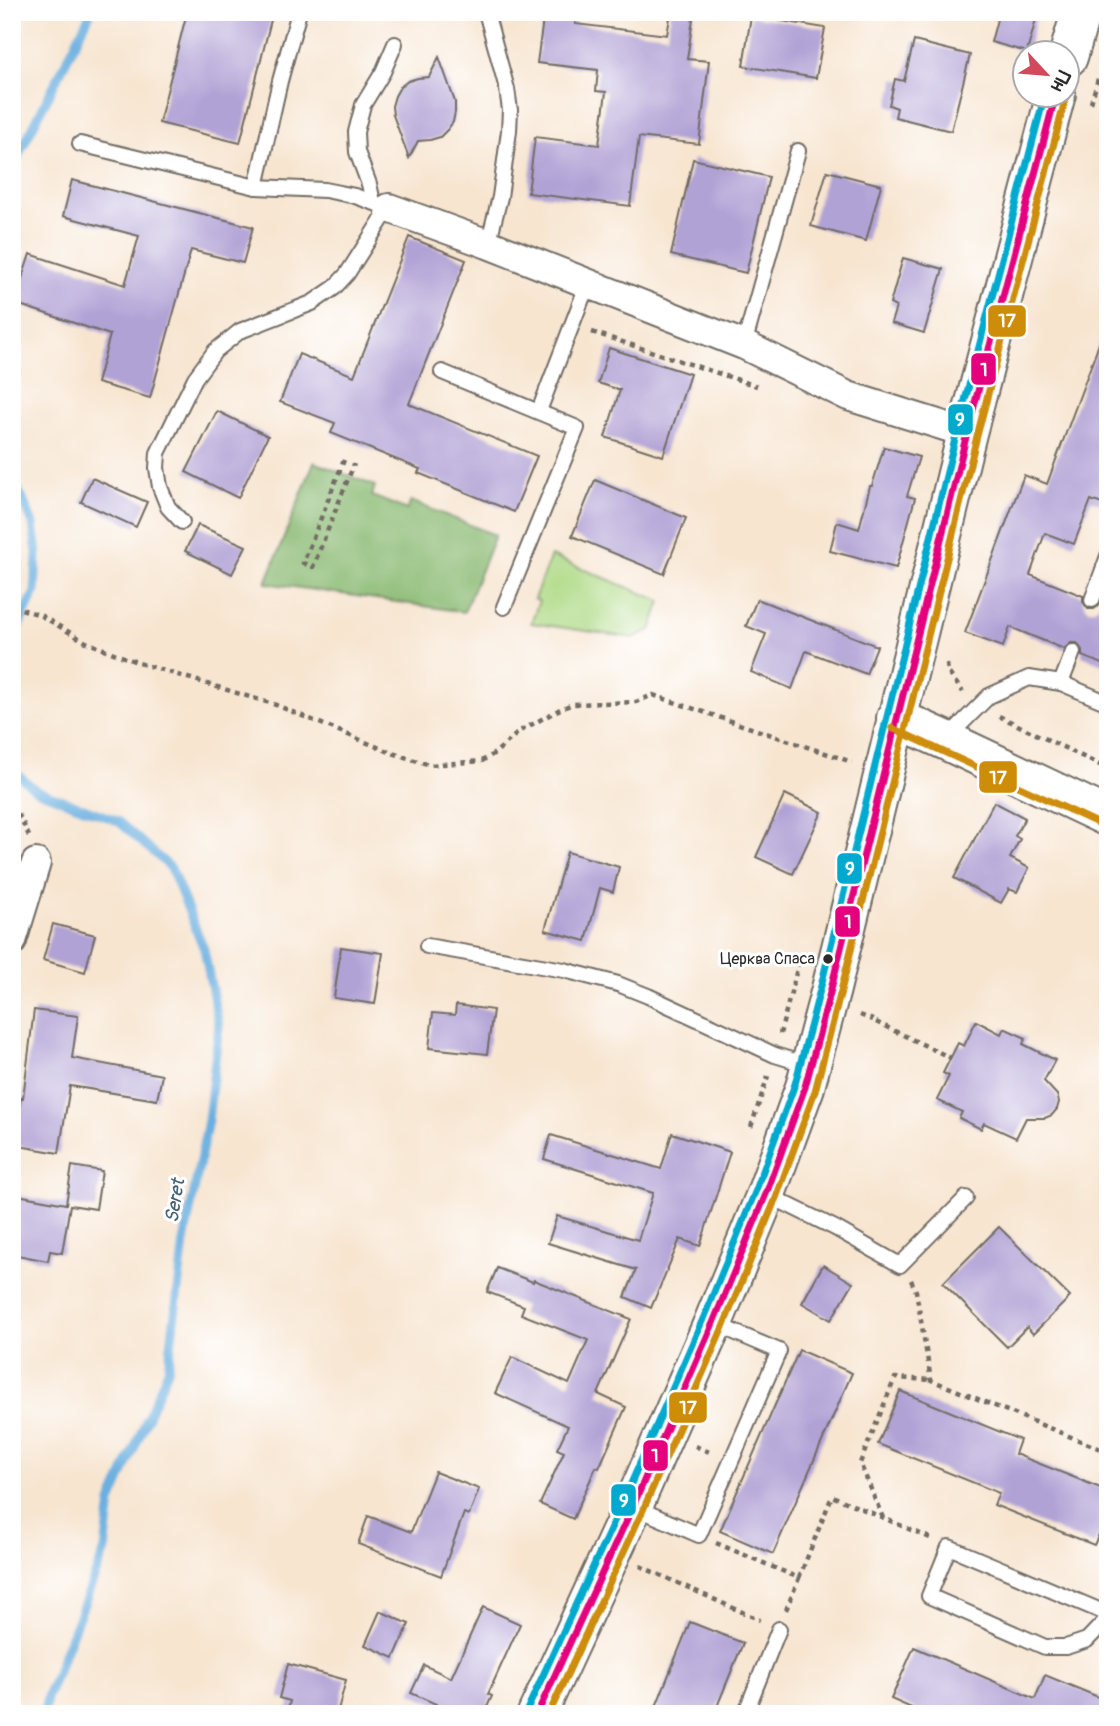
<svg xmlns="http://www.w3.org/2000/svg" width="1120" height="1726" font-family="Pangolin,sans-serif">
	<rect width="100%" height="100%" fill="#fff"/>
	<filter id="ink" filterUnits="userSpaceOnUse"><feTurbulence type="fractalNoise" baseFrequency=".0143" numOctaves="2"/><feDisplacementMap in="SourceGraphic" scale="14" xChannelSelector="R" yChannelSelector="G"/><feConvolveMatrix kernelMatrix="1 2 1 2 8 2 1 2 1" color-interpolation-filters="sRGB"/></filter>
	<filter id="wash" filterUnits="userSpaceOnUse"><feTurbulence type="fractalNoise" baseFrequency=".00686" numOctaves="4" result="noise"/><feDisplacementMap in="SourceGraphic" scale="28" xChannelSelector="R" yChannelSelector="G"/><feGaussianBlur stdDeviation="1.57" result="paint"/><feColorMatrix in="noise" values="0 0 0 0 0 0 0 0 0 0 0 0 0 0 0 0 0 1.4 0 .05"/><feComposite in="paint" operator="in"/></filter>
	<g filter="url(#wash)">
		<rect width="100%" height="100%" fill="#f7e5d0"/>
		<!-- green -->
		<polygon fill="#aeda85" stroke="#6c8258" stroke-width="2" points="551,556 661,601 651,630 633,638 531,623 539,601 534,599"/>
		<!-- forest -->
		<polygon fill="#8aba72" stroke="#5a724e" stroke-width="2" points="314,462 375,486 372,496 407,510 411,501 495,535 464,612 266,583"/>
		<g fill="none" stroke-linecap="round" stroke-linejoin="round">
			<!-- stream -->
			<g stroke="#69afdf" stroke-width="9">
				<polyline points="12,168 91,12"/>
				<polyline points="12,480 21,495 33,524 37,554 35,592 12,640"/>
				<polyline points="12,770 36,790 118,821 171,868 204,949 219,1026 208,1120 184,1242 168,1370 111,1502 105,1550 48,1695 43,1714"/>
			</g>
		</g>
		<g id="blocks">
			<!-- building -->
			<g fill="#b1a2d5">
				<polygon points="187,12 273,12 240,143 159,123"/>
				<polygon points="544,12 577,12 575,24 667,35 671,12 694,12 687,59 709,61 699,144 639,137 630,206 528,193 535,137 599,145 606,92 596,91 598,70 537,63"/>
				<polygon points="999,12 1038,12 1027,52 991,42"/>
				<polygon points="751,16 825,28 816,78 743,66"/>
				<polygon points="914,41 970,55 951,131 895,117 897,108 889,105 895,79 904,81"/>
				<polygon points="439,57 455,102 455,112 453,122 447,130 440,137 430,140 418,141 409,158 393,115 392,106 395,96 400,87 408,81 418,78 429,77"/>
				<polygon points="693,159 769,177 746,273 671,255"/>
				<polygon points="827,171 881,185 866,241 811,226"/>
				<polygon points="72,180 253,227 243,263 191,250 150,398 97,383 110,335 14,303 30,254 125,285 139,236 63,216"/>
				<polygon points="409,237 466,260 409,404 537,456 514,512 418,473 420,469 331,433 335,423 280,402 299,354 354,376"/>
				<polygon points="903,258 943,269 924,333 891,323 896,307 890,304"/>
				<polygon points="1105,328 1108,328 1108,490 1102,504 1091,500 1074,544 1045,533 1030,575 1083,596 1083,602 1088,609 1094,609 1101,604 1108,606 1108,666 1082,656 1082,650 1077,643 1071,643 1064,649 1010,627 1003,647 965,633 1024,475 1047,484"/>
				<polygon points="609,348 690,374 663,456 605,437 620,390 598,383"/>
				<polygon points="217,411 268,436 238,498 186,472"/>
				<polygon points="884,447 919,457 907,496 915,498 896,568 830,551 837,522 859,529 870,486 872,486"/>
				<polygon points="92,478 147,502 136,527 81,502"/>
				<polygon points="595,480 686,518 664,574 572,536"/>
				<polygon points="198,525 246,546 232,574 185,551"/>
				<polygon points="757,599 877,646 866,674 806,651 792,689 751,672 766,634 746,626"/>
				<polygon points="785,794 822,812 793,874 756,857"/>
				<polygon points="994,802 1025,818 1015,836 1020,839 1010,858 1029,868 1017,892 1009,889 1001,903 954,878"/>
				<polygon points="567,852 619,867 613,892 600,888 586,941 545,930"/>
				<polygon points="53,924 95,935 85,972 43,960"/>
				<polygon points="341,947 383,953 375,1004 334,998"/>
				<polygon points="456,1005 493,1010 487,1054 429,1048 433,1013 455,1015"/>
				<polygon points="34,1010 78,1016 72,1058 162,1075 157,1100 70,1086 59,1153 13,1145 21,1098 23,1098"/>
				<polygon points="976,1021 1001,1034 1004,1028 1026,1038 1023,1044 1055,1060 1044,1081 1057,1095 1059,1102 1057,1109 1052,1115 1045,1118 1026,1118 1016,1138 984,1123 981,1129 959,1118 962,1112 937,1100 949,1076 943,1073 958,1043 964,1046"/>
				<polygon points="672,1133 730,1152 700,1246 680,1239 651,1308 625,1297 636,1270 548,1243 557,1216 638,1240 653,1193 544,1159 551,1135 661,1169"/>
				<polygon points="72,1166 102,1171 96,1209 70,1205 62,1253 50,1251 48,1261 12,1254 12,1194 66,1204"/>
				<polygon points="999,1227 1070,1297 1033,1334 1027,1327 1007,1347 943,1283"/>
				<polygon points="823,1265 853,1283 831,1320 802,1303"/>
				<polygon points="497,1268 533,1282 534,1280 631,1319 598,1394 626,1407 599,1468 596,1467 573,1519 540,1504 564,1452 557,1449 568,1426 495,1393 512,1357 569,1384 588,1340 521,1314 524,1306 487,1292"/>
				<polygon points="799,1350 852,1373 773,1554 720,1531"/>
				<polygon points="900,1391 1020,1440 1015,1454 1108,1491 1108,1533 1101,1530 1094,1545 994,1505 999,1493 878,1444"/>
				<polygon points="435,1472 479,1489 469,1515 464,1513 441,1576 358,1544 368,1516 411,1532"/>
				<polygon points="483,1607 520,1624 488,1694 492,1696 484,1714 432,1714 436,1704 411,1693 424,1665 451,1678"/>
				<polygon points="380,1611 409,1624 394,1658 365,1645"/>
				<polygon points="690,1622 743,1643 714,1714 653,1714"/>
				<polygon points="914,1647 1035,1699 1045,1675 1108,1701 1108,1714 925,1714 891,1699"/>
				<polygon points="288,1664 346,1680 337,1714 287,1714 290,1701 279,1698"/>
			</g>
		</g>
	</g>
	<g filter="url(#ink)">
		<use href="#blocks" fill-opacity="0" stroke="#726c65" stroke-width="2"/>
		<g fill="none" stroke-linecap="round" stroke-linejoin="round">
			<!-- lane casing -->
			<g stroke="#726c65" stroke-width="18">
				<g id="lane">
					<polyline points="486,12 507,89 510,110 509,131 500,197 488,244"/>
					<polyline points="80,144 256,187 325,190 355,196 389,208 347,274 334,288 312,303 240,331 215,351 195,378 158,453 157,468 160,487 168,507 182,522"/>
					<polyline points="256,187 280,81 299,12"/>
					<polyline points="373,202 369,184 357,152 356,132 363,105 383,72 395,44"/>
					<polyline points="744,345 798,151"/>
					<polyline points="442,372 577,428 504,607"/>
					<polyline points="539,411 588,283"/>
					<polyline points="1092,600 1108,556"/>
					<polyline points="1061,683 1108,703"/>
					<polyline points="946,739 989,696 1029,678 1061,683 1073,652"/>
					<polyline points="427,946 564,970 618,984 648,996 775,1055 811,1066"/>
					<polyline points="768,1195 835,1228 900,1265 966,1198"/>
					<polyline points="634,1507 699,1535 779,1351 713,1323"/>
					<polyline points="1108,1614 949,1547 929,1596 1045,1647 1066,1647 1087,1640 1108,1618"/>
					<polyline points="745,1714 779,1629"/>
				</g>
			</g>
			<!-- street casing -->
			<g stroke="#726c65" stroke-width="32">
				<g id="street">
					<polyline points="389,208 488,244 744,345 848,396 967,433"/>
					<polyline points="12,941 36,863"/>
				</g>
			</g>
			<!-- secondary casing -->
			<g stroke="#726c65" stroke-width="42">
				<g id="secondary">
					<polyline points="1068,57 1081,12"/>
					<polyline points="896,718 945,740 1108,817"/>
					<polyline points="537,1714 633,1506 713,1323 766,1194 805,1087 831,989 967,433 1056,94"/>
				</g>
			</g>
			<!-- path -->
			<g stroke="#726c65" stroke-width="4.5" stroke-dasharray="5 5" stroke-linecap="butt">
				<polyline points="1091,103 1099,75"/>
				<polyline points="592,332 757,386"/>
				<polyline points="344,460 303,563 313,567 354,464"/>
				<polyline points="12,606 40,615 86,642 139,663 276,705 392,753 430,765 482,761 495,753 520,731 562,708 574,704 636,702 653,695 852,762"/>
				<polyline points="947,664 948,672 963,692"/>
				<polyline points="999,716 1108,769"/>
				<polyline points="12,806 21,819 29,836"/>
				<polyline points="860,1015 873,1020"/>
				<polyline points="876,1022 951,1058"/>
				<polyline points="780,1034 801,954"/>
				<polyline points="751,1127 768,1076"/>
				<polyline points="911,1280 916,1291 931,1380 1108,1452"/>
				<polyline points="695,1446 712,1453"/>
				<polyline points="883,1518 860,1463 895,1378 931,1380"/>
				<polyline points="716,1543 799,1578 832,1496 930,1538"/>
				<polyline points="640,1566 760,1620"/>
				<polyline points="786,1610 799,1578"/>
			</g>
			<!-- lane -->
			<use href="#lane" stroke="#fff" stroke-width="14"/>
			<!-- street -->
			<use href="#street" stroke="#fff" stroke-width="28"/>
			<!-- secondary -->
			<use href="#secondary" stroke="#fff" stroke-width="38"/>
			<!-- bus-1 casing -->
			<g stroke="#fff" stroke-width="12">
				<polyline id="bus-1" points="537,1714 633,1506 713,1323 766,1194 805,1087 831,989 967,433 1056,94"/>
			</g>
			<!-- bus-2 casing -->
			<g stroke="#fff" stroke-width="12">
				<g id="bus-2">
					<polyline points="892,728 1104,826"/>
					<polyline points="549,1714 643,1510 723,1327 776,1198 815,1091 841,991 977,436 1066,97"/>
				</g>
			</g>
			<!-- bus-3 casing -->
			<g stroke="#fff" stroke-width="12">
				<polyline id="bus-3" points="527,1710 623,1502 703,1319 756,1190 795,1084 821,986 957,431 1045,94"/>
			</g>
			<!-- bus-1 -->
			<use href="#bus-1" stroke="#e5007d" stroke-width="7"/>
			<!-- bus-2 -->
			<use href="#bus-2" stroke="#ce8d09" stroke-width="7"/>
			<!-- bus-3 -->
			<use href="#bus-3" stroke="#00a9ce" stroke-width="7"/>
		</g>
	</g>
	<!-- markers -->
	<circle fill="#2b2b2b" stroke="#fff" stroke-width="2.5" cx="828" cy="959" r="6"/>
	<g text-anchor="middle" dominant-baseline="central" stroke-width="6" stroke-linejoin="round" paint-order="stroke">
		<!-- bus labels -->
		<g font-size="16" fill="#2b2b2b" stroke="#fff" text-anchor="end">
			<text x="815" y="959">Церква Спаса</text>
		</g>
		<!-- water labels -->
		<g font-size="19" font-style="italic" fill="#446073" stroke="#fff">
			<text transform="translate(175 1201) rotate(-81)">Seret</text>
		</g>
	</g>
	<g stroke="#fff" stroke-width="2.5">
		<rect x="987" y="304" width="40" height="34" rx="7" fill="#ce8d09"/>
		<rect x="970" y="352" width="27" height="34" rx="7" fill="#e5007d"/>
		<rect x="947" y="403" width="27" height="33" rx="7" fill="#00a9ce"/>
		<rect x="978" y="760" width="40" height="34" rx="7" fill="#ce8d09"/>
		<rect x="836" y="852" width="27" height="33" rx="7" fill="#00a9ce"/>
		<rect x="834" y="905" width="27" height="33" rx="7" fill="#e5007d"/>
		<rect x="668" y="1391" width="40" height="33" rx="7" fill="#ce8d09"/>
		<rect x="642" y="1439" width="27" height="33" rx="7" fill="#e5007d"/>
		<rect x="610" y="1483" width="27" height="34" rx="7" fill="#00a9ce"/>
	</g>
	<g font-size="19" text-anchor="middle" font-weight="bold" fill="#fff">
		<text x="1007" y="327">17</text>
		<text x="984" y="376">1</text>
		<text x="960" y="426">9</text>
		<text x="998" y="784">17</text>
		<text x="850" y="875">9</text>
		<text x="848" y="928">1</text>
		<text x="688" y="1414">17</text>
		<text x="655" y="1462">1</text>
		<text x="624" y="1507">9</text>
	</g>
	<!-- margin -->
	<rect width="1120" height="1726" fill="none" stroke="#fff" stroke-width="42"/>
	<!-- north arrow -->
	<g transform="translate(1046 74) rotate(116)"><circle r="33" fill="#ffffff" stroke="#aaaaaa" stroke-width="2"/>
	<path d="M0-5L12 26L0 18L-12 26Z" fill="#d1495b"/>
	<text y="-10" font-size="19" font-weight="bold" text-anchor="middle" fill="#2b2b2b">Пн</text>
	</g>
</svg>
